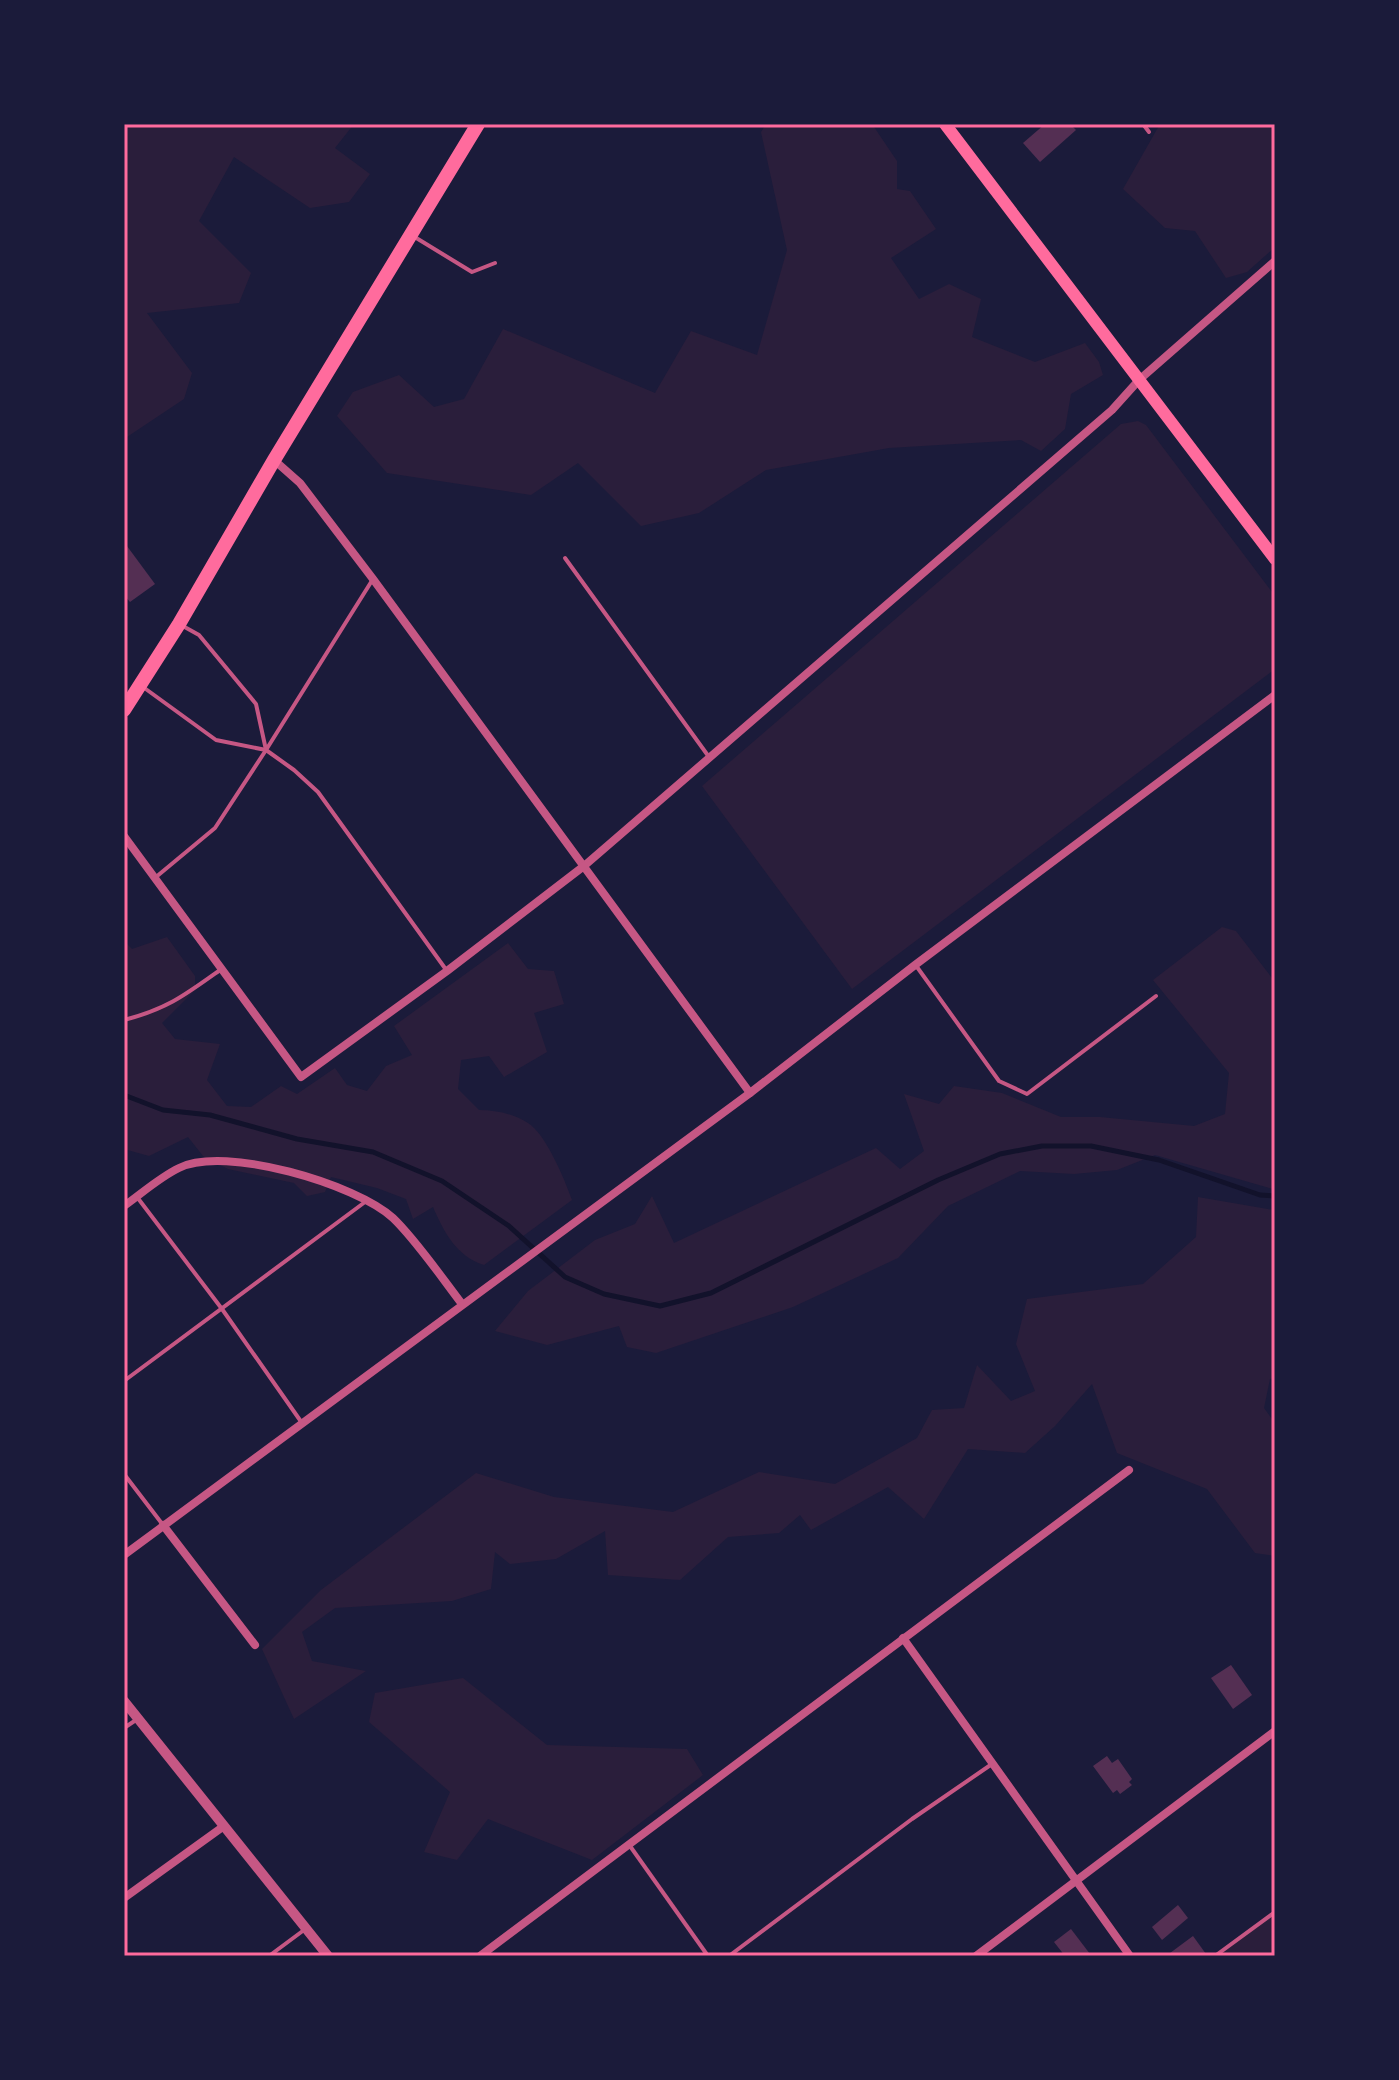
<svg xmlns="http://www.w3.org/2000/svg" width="1399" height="2080" font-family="Lato,sans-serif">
	<rect width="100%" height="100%" fill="#1b1b3a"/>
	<!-- green -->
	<g fill="#2a1e3b">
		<polygon points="124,124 354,124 335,148 370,174 349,202 310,208 234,157 199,221 251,273 239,303 147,313 192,373 184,399 124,439"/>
		<polygon points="766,124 872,124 897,161 897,189 910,191 936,229 891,258 919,299 949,284 981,299 972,337 1035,362 1085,343 1099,362 1103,375 1071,394 1065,429 1041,451 1021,440 889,448 766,470 699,513 641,526 578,463 531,495 387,473 337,416 353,392 399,375 434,407 464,399 503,329 655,393 691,331 757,355 787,250 761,132"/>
		<polygon points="1160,124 1275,124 1275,247 1247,272 1226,278 1195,231 1165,228 1123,189"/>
		<polygon points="1138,421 1146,425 1275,596 1275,669 852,989 702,786 1121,424"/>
		<polygon points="1222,927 1236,931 1275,982 1275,1378 1270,1379 1264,1408 1275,1423 1275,1556 1255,1553 1207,1489 1117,1453 1092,1384 1055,1426 1025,1453 968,1449 924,1519 888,1487 811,1530 800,1515 779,1533 728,1537 680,1580 608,1575 605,1531 556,1559 510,1564 495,1552 491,1589 452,1601 335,1608 302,1632 312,1661 366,1671 294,1719 262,1649 321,1590 476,1473 554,1497 673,1512 759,1472 835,1484 917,1438 932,1410 964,1408 977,1365 1011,1401 1035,1391 1016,1344 1027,1299 1143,1284 1196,1237 1198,1197 1274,1210 1273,1189 1155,1155 1117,1170 1074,1174 1020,1171 948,1206 898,1258 793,1307 656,1353 627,1347 619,1326 547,1345 495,1331 528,1291 595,1240 635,1224 652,1196 674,1243 876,1148 900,1169 924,1151 904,1094 939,1104 954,1086 1002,1093 1061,1117 1100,1117 1194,1126 1225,1114 1229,1073 1153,980"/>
		<path d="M167 937 195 976V990L162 1023 175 1039 220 1044 207 1080 227 1106 251 1107 281 1086 297 1094 335 1068 347 1085 367 1091 386 1066 412 1055 394 1026 508 943 528 969 554 971 564 1004 534 1013 547 1052 504 1077 489 1056 461 1060 458 1089 479 1110C496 1110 514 1114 528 1123 546 1134 565 1180 572 1200L484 1265C456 1256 444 1232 433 1207L413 1219 406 1199 377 1188 331 1177 325 1192 307 1196 294 1183 228 1169 203 1156 188 1137 149 1156 124 1149V941L132 949Z"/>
		<polygon points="463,1678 547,1745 687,1749 703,1775 592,1860 488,1819 457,1860 424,1852 450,1792 369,1722 375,1693"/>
		<polygon points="1275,1912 1275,1956 1215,1956"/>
	</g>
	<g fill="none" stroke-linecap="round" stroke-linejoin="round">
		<!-- stream -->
		<polyline stroke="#12122b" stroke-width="5" points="124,1095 163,1110 210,1115 297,1139 373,1152 442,1181 509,1226 565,1277 604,1294 660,1306 711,1293 938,1180 1000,1154 1042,1146 1091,1146 1159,1160 1260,1195 1275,1196"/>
	</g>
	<!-- building -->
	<g fill="#542f53">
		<polygon points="1045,124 1070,124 1076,130 1040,162 1023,143"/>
		<polygon points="124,542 155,584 130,602 124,595"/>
		<polygon points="1231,1665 1252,1695 1233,1709 1211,1678"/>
		<polygon points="1107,1756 1112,1763 1118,1759 1132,1779 1129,1782 1132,1785 1120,1794 1117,1790 1113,1793 1093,1766"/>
		<polygon points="1178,1905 1188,1918 1162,1940 1152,1927"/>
		<polygon points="1071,1929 1090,1954 1087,1956 1065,1956 1054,1942"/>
		<polygon points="1193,1936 1206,1954 1166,1956"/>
	</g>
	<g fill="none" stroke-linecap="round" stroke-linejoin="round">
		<!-- service -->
		<g stroke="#c65784" stroke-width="4">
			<polyline points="1143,124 1149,132"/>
			<polyline points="413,236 472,272 495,263"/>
			<polyline points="565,558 709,757"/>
			<polyline points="373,579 266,750 294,770 318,792 447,971"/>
			<polyline points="143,687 216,740 266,750"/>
			<polyline points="156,877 215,828 266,750 256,704 199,635 181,625"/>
			<polyline points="917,967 999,1081 1027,1094 1156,996"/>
			<path d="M124 1020C167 1009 185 995 220 970"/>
			<polyline points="137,1197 222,1309 302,1423"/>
			<polyline points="124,1381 365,1202"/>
			<polyline points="124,1474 163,1525"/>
			<polyline points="124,1728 136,1720"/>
			<polyline points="630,1846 708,1956"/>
			<polyline points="269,1956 304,1930"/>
			<polyline points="729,1956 912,1819 992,1764"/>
			<polyline points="1215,1956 1275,1912"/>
		</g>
		<!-- minor -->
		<g stroke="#c65784" stroke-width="8">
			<polyline points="274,460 300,483 373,579 750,1093"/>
			<polyline points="124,836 301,1077 447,971 584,866 1112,410 1139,380 1275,261"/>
			<path d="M124 1206C141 1194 160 1177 179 1168 225 1145 356 1184 393 1218 416 1240 442 1278 462 1304"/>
			<polyline points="163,1525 255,1645"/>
			<polyline points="124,1555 750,1093 915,965 1275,695"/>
			<polyline points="903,1638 1130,1956"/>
			<polyline points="124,1898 224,1826"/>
			<polyline points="480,1956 1129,1470"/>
			<polyline points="976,1956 1275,1731"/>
		</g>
		<!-- tertiary -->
		<polyline stroke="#c65784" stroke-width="10" points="124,1701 328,1956"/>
		<!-- secondary -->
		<polyline stroke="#ff6b9d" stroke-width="12" points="945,124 1275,559"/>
		<!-- primary -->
		<polyline stroke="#ff6b9d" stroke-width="14" points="124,710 179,624 274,460 478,124"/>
	</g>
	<!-- border -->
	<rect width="1399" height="2080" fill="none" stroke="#1b1b3a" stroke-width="252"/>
	<rect x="126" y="126" width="1147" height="1828" fill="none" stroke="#ff6b9d" stroke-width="3"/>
</svg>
